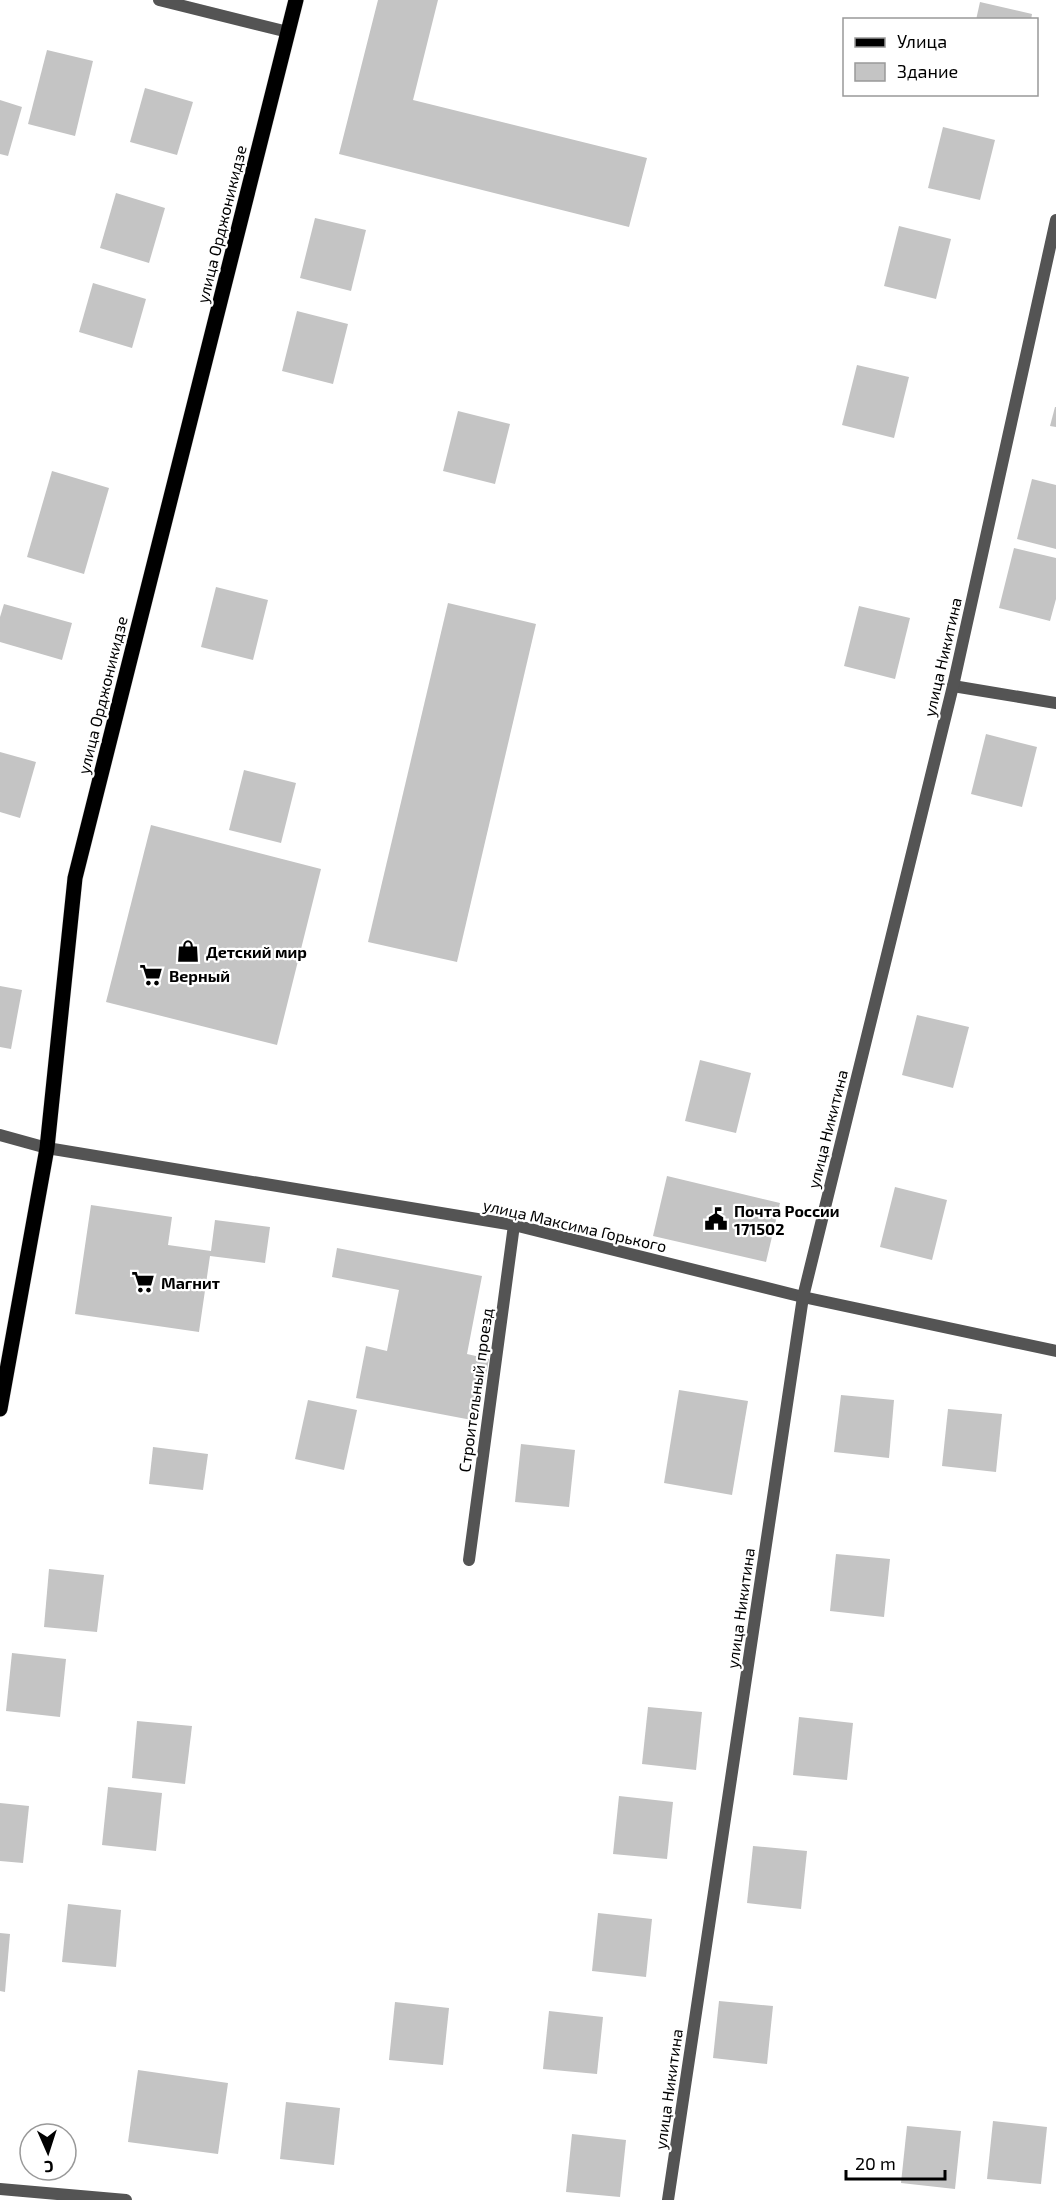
<svg xmlns="http://www.w3.org/2000/svg" width="1056" height="2200" font-family="'Exo 2',sans-serif">
	<rect width="100%" height="100%" fill="#fff"/>
	<!-- building -->
	<g fill="#c4c4c4">
		<polygon points="378,0 438,0 413,100 647,158 629,227 339,154"/>
		<polygon points="980,2 1032,14 1031,20 976,20"/>
		<polygon points="47,50 93,61 75,136 28,124"/>
		<polygon points="145,88 193,102 177,155 130,142"/>
		<polygon points="0,100 22,107 8,156 0,154"/>
		<polygon points="943,127 995,140 980,200 928,188"/>
		<polygon points="116,193 165,208 149,263 100,248"/>
		<polygon points="315,218 366,230 351,291 300,278"/>
		<polygon points="899,226 951,239 936,299 884,286"/>
		<polygon points="93,283 146,299 132,348 79,332"/>
		<polygon points="297,311 348,324 333,384 282,371"/>
		<polygon points="857,365 909,377 894,438 842,425"/>
		<polygon points="1055,407 1056,407 1056,427 1050,426"/>
		<polygon points="458,411 510,424 495,484 443,471"/>
		<polygon points="52,471 109,488 84,574 27,557"/>
		<polygon points="1032,479 1056,485 1056,549 1017,539"/>
		<polygon points="1014,548 1056,558 1056,599 1050,621 999,608"/>
		<polygon points="216,587 268,600 253,660 201,647"/>
		<polygon points="448,603 536,624 457,962 368,942"/>
		<polygon points="4,604 72,623 62,660 0,642 0,617"/>
		<polygon points="859,606 910,618 895,679 844,666"/>
		<polygon points="986,734 1037,747 1022,807 971,794"/>
		<polygon points="0,752 36,762 20,818 0,812"/>
		<polygon points="244,770 296,783 281,843 229,830"/>
		<polygon points="151,825 321,869 277,1045 106,1002"/>
		<polygon points="0,986 22,990 11,1049 0,1047"/>
		<polygon points="917,1015 969,1027 953,1088 902,1075"/>
		<polygon points="700,1060 751,1073 736,1133 685,1121"/>
		<polygon points="667,1176 780,1203 766,1262 653,1236"/>
		<polygon points="895,1187 947,1200 932,1260 880,1247"/>
		<polygon points="91,1205 172,1217 168,1245 211,1251 215,1220 270,1227 265,1263 210,1256 199,1332 75,1314"/>
		<polygon points="337,1248 482,1276 467,1354 489,1359 477,1421 356,1398 366,1346 387,1351 399,1290 332,1277"/>
		<polygon points="679,1390 748,1401 732,1495 664,1483"/>
		<polygon points="841,1395 894,1400 889,1458 834,1452"/>
		<polygon points="308,1400 357,1410 344,1470 295,1459"/>
		<polygon points="948,1409 1002,1414 996,1472 942,1466"/>
		<polygon points="521,1444 575,1450 569,1507 515,1502"/>
		<polygon points="153,1447 208,1454 203,1490 149,1484"/>
		<polygon points="836,1554 890,1559 884,1617 830,1611"/>
		<polygon points="49,1569 104,1575 97,1632 44,1627"/>
		<polygon points="12,1653 66,1659 60,1717 6,1711"/>
		<polygon points="648,1707 702,1712 696,1770 642,1764"/>
		<polygon points="799,1717 853,1723 847,1780 793,1775"/>
		<polygon points="137,1721 192,1726 185,1784 132,1778"/>
		<polygon points="108,1787 162,1793 156,1851 102,1845"/>
		<polygon points="619,1796 673,1802 667,1859 613,1854"/>
		<polygon points="0,1803 29,1806 23,1863 0,1861"/>
		<polygon points="753,1846 807,1851 801,1909 747,1903"/>
		<polygon points="68,1904 121,1910 116,1967 62,1962"/>
		<polygon points="598,1913 652,1919 646,1977 592,1971"/>
		<polygon points="0,1933 10,1934 5,1992 0,1991"/>
		<polygon points="719,2001 773,2006 767,2064 713,2058"/>
		<polygon points="395,2002 449,2008 443,2065 389,2060"/>
		<polygon points="549,2011 603,2017 597,2074 543,2069"/>
		<polygon points="138,2070 228,2083 218,2154 128,2142"/>
		<polygon points="286,2102 340,2108 334,2165 280,2159"/>
		<polygon points="993,2121 1047,2127 1041,2184 987,2179"/>
		<polygon points="907,2126 961,2131 955,2189 901,2183"/>
		<polygon points="572,2134 626,2140 620,2197 566,2192"/>
	</g>
	<g fill="none" stroke-linecap="round" stroke-linejoin="round">
		<!-- primary casing -->
		<g stroke="#dbdbdb" stroke-width="16">
			<polyline id="primary" points="0,1409 47,1148 75,878 296,0"/>
		</g>
		<!-- lane -->
		<polyline stroke="#545454" stroke-width="12" points="469,1560 514,1225"/>
		<!-- street -->
		<g stroke="#545454" stroke-width="12">
			<polyline points="159,0 288,32"/>
			<polyline points="953,686 1056,703"/>
			<polyline points="0,1135 47,1148 514,1225 803,1297 1056,1351"/>
			<polyline points="0,2189 126,2200"/>
			<polyline points="668,2200 803,1297 953,686 1056,220"/>
		</g>
		<!-- primary -->
		<use href="#primary" stroke="#000" stroke-width="15"/>
	</g>
	<!-- icons -->
	<defs>
		<g id="shop-bare" transform="scale(1.8)"><path d="M-5-2.5h2.3a2.7 3.5 0 0 1 5.4 0H5L5.5 6h-11ZM-1.5-2.5h3a1.5 2.3 0 0 0-3 0Z" fill="#000" stroke="#fff" stroke-width="2.5" paint-order="stroke"/></g>
		<g id="supermarket-bare" transform="scale(1.8)"><path d="M-6-5.5h2.5l.6 2H6L4.5 2H-2.5L-4.4-4H-6ZM-1.5 3.2a1.3 1.3 0 1 0 .1 0ZM3 3.2a1.3 1.3 0 1 0 .1 0Z" fill="#000" stroke="#fff" stroke-width="2.5" paint-order="stroke"/></g>
		<g id="civic-bare" transform="scale(1.8)"><path d="M-.6-6.5H3V-4.5H.6V-3L4-1V1h2V6H-6V1h2V-1L-.6-3ZM-1.2 2.5V6h2.4V2.5Z" fill="#000" stroke="#fff" stroke-width="2.5" paint-order="stroke"/></g>
	</defs>
	<g fill-rule="evenodd">
		<use href="#shop-bare" x="188" y="951"/>
		<use href="#supermarket-bare" x="151" y="975"/>
		<use href="#civic-bare" x="716" y="1219"/>
		<use href="#supermarket-bare" x="143" y="1282"/>
	</g>
	<g text-anchor="middle" dominant-baseline="central" stroke-width="4.5" stroke-linejoin="round" paint-order="stroke">
		<!-- street labels -->
		<g font-size="16" fill="#000" stroke="#fff">
			<text transform="translate(221 224) rotate(-76)">улица Орджоникидзе</text>
			<text transform="translate(942 657) rotate(-77)">улица Никитина</text>
			<text transform="translate(102 695) rotate(-76)">улица Орджоникидзе</text>
			<text transform="translate(827 1129) rotate(-76)">улица Никитина</text>
			<text transform="translate(575 1225) rotate(13)">улица Максима Горького</text>
			<text transform="translate(475 1390) rotate(-82)">Строительный проезд</text>
			<text transform="translate(740 1608) rotate(-82)">улица Никитина</text>
			<text transform="translate(668 2089) rotate(-82)">улица Никитина</text>
		</g>
		<!-- poi labels -->
		<g font-size="16" font-weight="bold" fill="#000" stroke="#fff" text-anchor="start">
			<text x="206" y="951">Детский мир</text>
			<text x="169" y="975">Верный</text>
			<text x="734" y="1210">Почта России<tspan x="734" dy="18">171502</tspan></text>
			<text x="161" y="1282">Магнит</text>
		</g>
	</g>
	<!-- legend -->
	<rect x="843" y="18" width="195" height="78" fill="#ffffff" stroke="#999999" stroke-width="1.5"/>
	<rect x="855" y="38" width="30" height="9" fill="#000000" stroke="#999999" stroke-width="1.5"/>
	<text x="897" y="48" font-size="18" fill="#000000">Улица</text>
	<rect x="855" y="63" width="30" height="18" fill="#c4c4c4" stroke="#999999" stroke-width="1.5"/>
	<text x="897" y="78" font-size="18" fill="#000000">Здание</text>
	<!-- north arrow -->
	<g transform="translate(48 2152) rotate(177)"><circle r="28" fill="#ffffff" stroke="#999999" stroke-width="1.5"/>
	<path d="M0-4.5L10 22L0 15L-10 22Z" fill="#000000"/>
	<text y="-9" font-size="16" font-weight="bold" text-anchor="middle" fill="#000000">С</text>
	</g>
	<!-- scale -->
	<path d="M846 2170v9h99v-9" fill="none" stroke="#000000" stroke-width="3"/>
	<text x="855" y="2170" font-size="18" fill="#000000" stroke="#ffffff" stroke-width="4.5" paint-order="stroke">20 m</text>
</svg>
